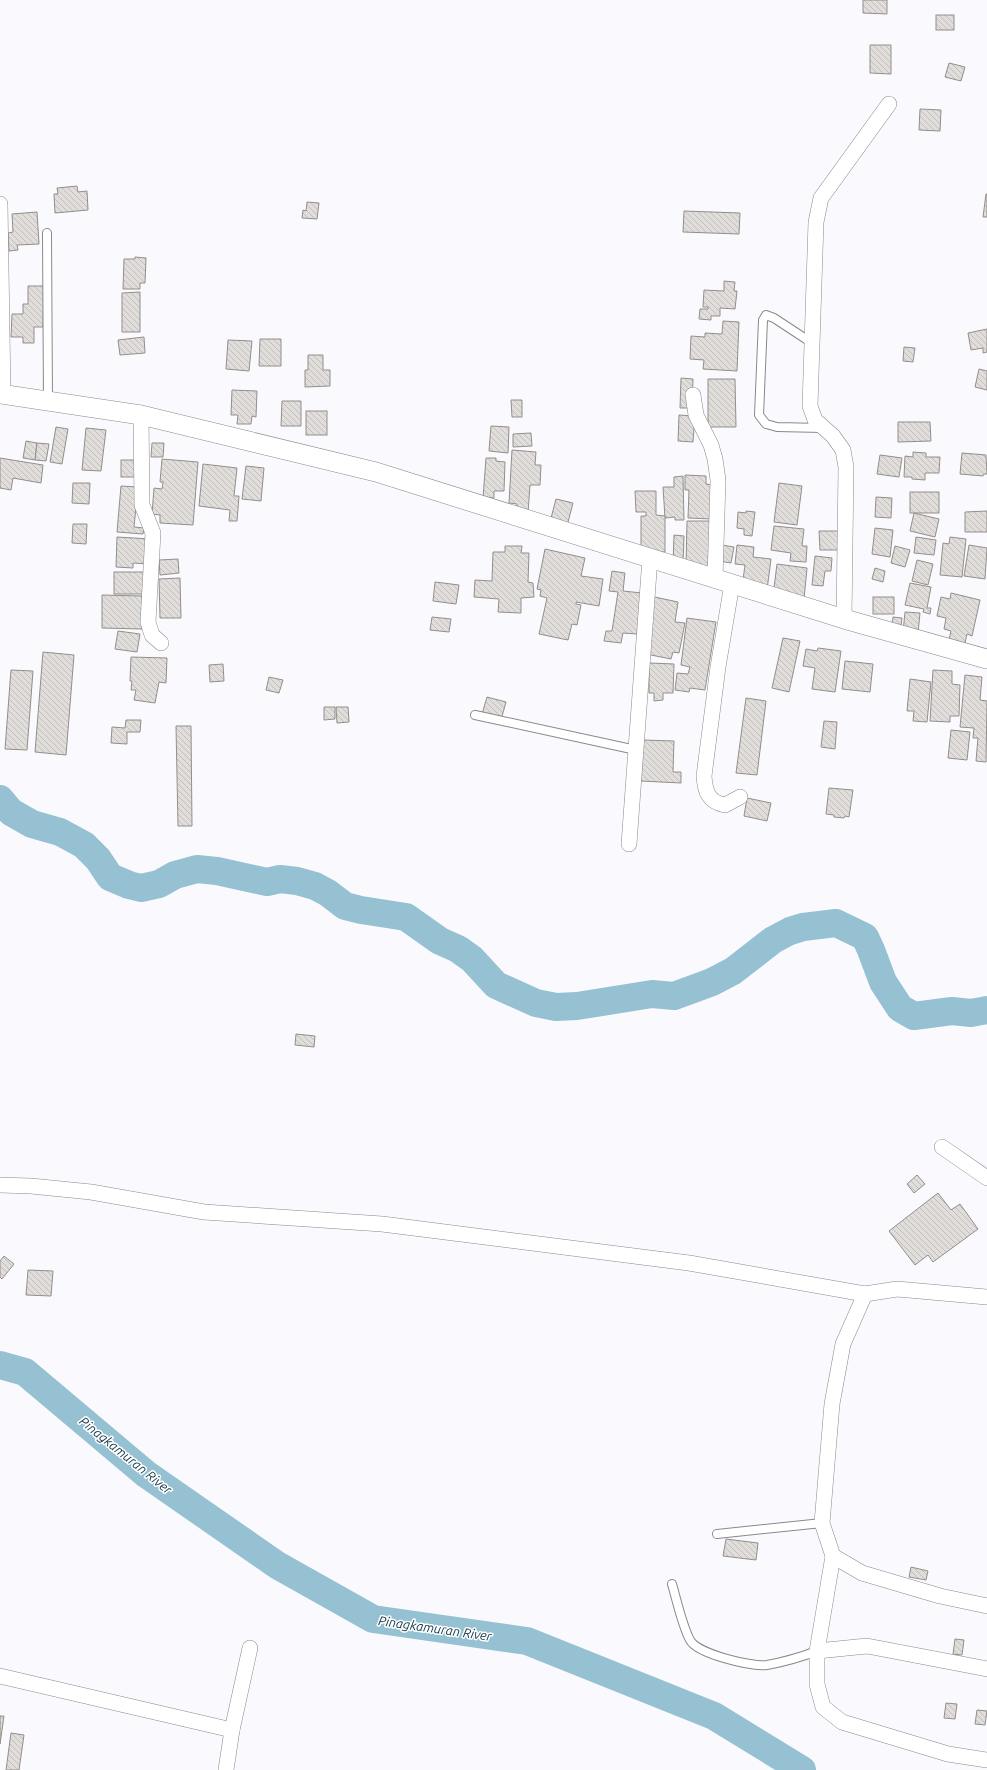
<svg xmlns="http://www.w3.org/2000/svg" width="987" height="1770" font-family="Ubuntu,sans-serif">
	<defs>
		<pattern id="building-back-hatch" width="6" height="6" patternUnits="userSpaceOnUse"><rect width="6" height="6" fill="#e1ddda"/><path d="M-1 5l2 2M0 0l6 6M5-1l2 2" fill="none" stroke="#c2bebc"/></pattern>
	</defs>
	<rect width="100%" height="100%" fill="#fafafe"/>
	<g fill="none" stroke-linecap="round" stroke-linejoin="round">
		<!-- river -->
		<g stroke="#95c1d3" stroke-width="28">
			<polyline points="0,799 11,812 32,824 60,832 84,845 98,859 110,877 129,885 141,888 159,884 175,875 197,869 217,871 267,882 280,879 297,881 315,886 328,893 345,906 361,910 406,917 440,941 458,949 472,959 496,985 536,1003 556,1007 577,1006 652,994 674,996 712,982 733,971 773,940 790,931 803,927 836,923 865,937 871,950 883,982 900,1008 914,1016 952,1011 971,1013 987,1010"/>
			<polyline points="0,1365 25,1372 146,1474 277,1565 373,1619 527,1641 714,1716 802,1770"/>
		</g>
	</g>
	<!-- building -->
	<g fill="url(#building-back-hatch)" stroke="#928e8b">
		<polygon points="863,0 887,0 887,14 863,13"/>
		<rect x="936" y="15" width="18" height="15"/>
		<polygon points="870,45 891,45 891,74 870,73"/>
		<polygon points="949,63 965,67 961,81 945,77"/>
		<polygon points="920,109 941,110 940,131 919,130"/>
		<polygon points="77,186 78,192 87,191 88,210 55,213 54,194 58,194 57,188"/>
		<polygon points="986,194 987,194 987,217 983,217"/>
		<polygon points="307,202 319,203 317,219 302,218 303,210 306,211"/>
		<polygon points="684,211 740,213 739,234 683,232"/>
		<polygon points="37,212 39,244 17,245 18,250 9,251 8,233 13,232 12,214"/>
		<polygon points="135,257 146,258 145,283 140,283 140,289 123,289 124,259 135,259"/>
		<polygon points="724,281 735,282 734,291 737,291 735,309 720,308 720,316 711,316 711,320 699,319 700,309 708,309 708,307 703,307 704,290 724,291"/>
		<polygon points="28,286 44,286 43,327 34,327 34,343 23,343 23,337 11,337 12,314 23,314 23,304 28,304"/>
		<polygon points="140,292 140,332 122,332 122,293"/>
		<polygon points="723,321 739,322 737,371 703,369 704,360 690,359 691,336 705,337 705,333 722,334"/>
		<polygon points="987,329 987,352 983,353 983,348 971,350 968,333"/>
		<polygon points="144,337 145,353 120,355 118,340"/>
		<polygon points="260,339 281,339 281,366 259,366"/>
		<polygon points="228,340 252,341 249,371 226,369"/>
		<polygon points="904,347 915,348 913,362 903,361"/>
		<polygon points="308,355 323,355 323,370 330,370 330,386 305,387 305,370 308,370"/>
		<polygon points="979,369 987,371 987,390 975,387"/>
		<polygon points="681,378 693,379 692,408 680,408"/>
		<polygon points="708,379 735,379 736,427 708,427"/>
		<polygon points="232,390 257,391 256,417 252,416 251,424 237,424 238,415 231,415"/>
		<polygon points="511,400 522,400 522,417 512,417"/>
		<polygon points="282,401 301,401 301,426 281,426"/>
		<rect x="306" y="411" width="21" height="24"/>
		<polygon points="679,415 695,416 693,442 678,441"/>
		<polygon points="898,422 930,422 931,441 898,442"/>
		<polygon points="491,426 509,427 508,453 489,451"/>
		<polygon points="56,427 68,429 62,464 50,462"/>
		<polygon points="86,428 106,430 101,471 82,470"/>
		<polygon points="531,433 532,446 513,447 513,434"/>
		<polygon points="26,441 37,443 35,460 23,458"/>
		<polygon points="37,443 49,444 46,461 35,460"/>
		<polygon points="152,443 164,443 163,457 151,457"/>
		<polygon points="512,450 536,452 535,465 541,465 540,485 530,485 528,513 517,512 517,504 509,503"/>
		<polygon points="913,452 926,453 926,457 940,457 939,473 925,473 925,480 912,479 912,477 904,477 905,456 913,457"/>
		<polygon points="962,453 986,455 987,474 984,474 983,476 960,474"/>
		<polygon points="880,455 902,458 899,477 877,474"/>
		<polygon points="0,458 43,465 41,483 13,478 11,490 0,488"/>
		<polygon points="486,458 496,458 496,461 505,462 504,491 494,491 494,498 483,498"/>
		<polygon points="162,459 198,462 193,525 160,523 160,515 152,514 154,488 162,489 163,482 160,482"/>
		<rect x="121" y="460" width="19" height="17"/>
		<polygon points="203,464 237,468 234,496 239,496 237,521 229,521 230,510 199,506"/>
		<polygon points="246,466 264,468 261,501 242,499"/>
		<polygon points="685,475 706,476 706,484 713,485 712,519 688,518 689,490 685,490"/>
		<polygon points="683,476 684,520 675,520 675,517 665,518 663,487 674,487 674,477"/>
		<polygon points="73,483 90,483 89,504 72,503"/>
		<polygon points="779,483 802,486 797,525 774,522"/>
		<polygon points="121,486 138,487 134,527 144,528 143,534 117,532"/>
		<polygon points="635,491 656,491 656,515 665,516 665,552 641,552 641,516 646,516 646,512 636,512"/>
		<rect x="910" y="492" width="29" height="21"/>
		<polygon points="876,497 892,498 891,518 875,517"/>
		<polygon points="556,499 573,503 567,526 550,522"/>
		<polygon points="746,511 755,512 752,536 744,535 744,529 737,528 738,512 746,513"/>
		<polygon points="987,511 987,532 965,532 965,512"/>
		<polygon points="914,513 939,519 935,537 910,531"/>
		<polygon points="687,521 713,521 711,567 686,566"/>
		<polygon points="73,524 87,524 86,544 72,543"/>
		<polygon points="774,526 804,529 802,546 807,546 806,562 790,561 791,553 771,550"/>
		<polygon points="875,528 893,530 890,557 872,554"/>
		<polygon points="819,531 843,531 843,550 820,550"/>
		<polygon points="674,535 684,536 683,564 673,564"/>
		<polygon points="117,537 150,539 149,564 133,563 133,568 116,567"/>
		<polygon points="916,537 936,540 934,555 914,553"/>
		<polygon points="950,537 966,539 962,577 940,575 943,543 949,544"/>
		<polygon points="722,545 734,547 731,563 719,561"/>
		<polygon points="737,545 754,547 753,557 771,559 767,590 742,587 745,565 735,564"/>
		<polygon points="969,545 987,548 985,579 964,576"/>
		<polygon points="505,546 522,546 521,553 529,553 528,582 533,583 534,597 521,598 521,613 498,612 499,599 474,597 475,580 492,581 493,552 505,552"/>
		<polygon points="895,546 910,550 905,567 891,563"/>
		<polygon points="545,549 585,558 581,576 603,579 599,606 576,602 576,604 581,605 577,625 572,624 568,640 539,634 547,598 540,596 541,590 537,589"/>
		<polygon points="815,556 832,558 831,571 825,571 823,586 812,585"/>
		<polygon points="178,559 179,573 160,575 159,560"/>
		<polygon points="917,560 933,564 928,585 912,581"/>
		<polygon points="777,564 807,568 804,599 773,596"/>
		<polygon points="875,568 885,571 883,582 872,579"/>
		<polygon points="612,571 625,573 623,591 642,593 637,634 623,633 621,643 604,641 606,631 612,631 618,592 609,591"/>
		<rect x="114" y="572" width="33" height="22"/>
		<polygon points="180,578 181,618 160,618 159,579"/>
		<polygon points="435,582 459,585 456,604 433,601"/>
		<polygon points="910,583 931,587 927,608 931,608 930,614 923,612 924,609 905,605"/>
		<polygon points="951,593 980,600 972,636 967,634 965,643 949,640 951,631 944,629 946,618 937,616 941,597 950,599"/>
		<polygon points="102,595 142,596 142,629 102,628"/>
		<polygon points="650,596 678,602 675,622 685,623 679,653 673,652 671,659 646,654"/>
		<rect x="873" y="597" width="21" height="17"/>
		<polygon points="905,612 920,613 918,633 903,632"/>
		<polygon points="432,617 451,619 449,632 430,630"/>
		<polygon points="893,617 902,618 901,626 892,625"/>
		<polygon points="687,618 716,622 705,690 690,688 689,692 675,690 677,673 688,674 690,667 681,665"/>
		<polygon points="118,631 140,634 137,652 115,649"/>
		<polygon points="783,638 800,641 789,692 772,688"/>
		<polygon points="818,648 841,651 835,692 812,689 815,668 803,666 806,649 817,651"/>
		<polygon points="43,652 74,655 66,755 35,752"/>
		<polygon points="131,657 167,658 166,683 159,682 155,703 134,700 136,690 131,690 132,681 130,681"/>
		<polygon points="845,661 873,664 870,692 842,689"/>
		<polygon points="649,663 674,664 673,693 663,693 663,700 654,701 654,693 649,693"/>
		<polygon points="223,664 224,681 210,682 209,665"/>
		<polygon points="11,670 33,671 27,750 5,749"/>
		<polygon points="933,670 952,671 952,684 960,685 959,716 950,716 950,722 930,721"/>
		<polygon points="965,675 982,677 980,700 987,701 986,762 976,761 978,738 973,738 974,728 960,727"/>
		<polygon points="269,677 283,680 279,693 266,690"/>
		<polygon points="910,679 931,682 927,722 913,721 914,711 907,711"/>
		<polygon points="487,697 506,702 501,720 482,714"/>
		<polygon points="746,698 766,701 757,775 736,773"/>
		<polygon points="324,707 335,707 335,719 324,720"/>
		<polygon points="336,707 348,707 349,722 337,723"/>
		<polygon points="126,720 141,720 140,732 127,732 127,744 111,743 112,727 125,728"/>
		<polygon points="824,721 837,722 835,749 821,747"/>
		<polygon points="176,726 191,726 192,826 178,826"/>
		<polygon points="951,730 970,732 967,760 948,758"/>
		<polygon points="643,740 674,741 673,772 681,772 681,783 641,781"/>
		<polygon points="829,788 853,790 849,817 845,816 844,818 834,817 834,815 826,814"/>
		<polygon points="747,798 771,803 767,821 744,816"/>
		<polygon points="296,1034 315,1036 314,1047 295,1045"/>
		<polygon points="917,1175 925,1184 914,1193 907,1184"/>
		<polygon points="938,1193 951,1210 960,1204 978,1229 933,1262 928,1255 915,1265 889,1231"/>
		<polygon points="4,1256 14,1264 2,1279 0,1277 0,1261"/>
		<polygon points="28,1270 53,1271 51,1296 26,1295"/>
		<polygon points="726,1539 758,1543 756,1560 723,1556"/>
		<polygon points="911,1567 928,1571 926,1580 909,1577"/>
		<polygon points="955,1639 964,1640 962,1655 953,1654"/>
		<polygon points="946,1703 957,1704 955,1719 944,1718"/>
		<polygon points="977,1710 987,1711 985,1725 975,1724"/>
		<polygon points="0,1716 4,1716 0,1744"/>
		<polygon points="11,1733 24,1735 19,1770 6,1770"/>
	</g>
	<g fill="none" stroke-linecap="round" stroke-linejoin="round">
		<!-- service casing -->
		<g stroke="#89898d" stroke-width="10">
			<g id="service">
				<polyline points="47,233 48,402"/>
				<polyline points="812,343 774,318 766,315 763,320 759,415 766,424 777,427 822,428"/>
				<polyline points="475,715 636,750"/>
				<polyline points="717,1534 822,1523"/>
				<path d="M672 1584C677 1601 682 1625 690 1640 697 1654 752 1667 767 1665 784 1662 801 1657 817 1651"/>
			</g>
		</g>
		<!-- minor casing -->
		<g stroke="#89898d" stroke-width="16">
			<g id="minor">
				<polyline points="0,204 3,395"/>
				<polyline points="693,395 696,415 711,445 715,459 718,480 715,579"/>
				<polyline points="141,415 142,505 153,533 148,622 152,635 161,643"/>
				<path d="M732 584 718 667 704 776C705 791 708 802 725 805L740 797"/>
				<polyline points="844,619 846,467 843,450 833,436 815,420 810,406 816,222 821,198 889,104"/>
				<polyline points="629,844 650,558"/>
				<polyline points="942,1147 987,1178"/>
				<polyline points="0,1185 31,1186 91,1192 204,1212 382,1224 689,1263 865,1294 897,1289 987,1297"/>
				<polyline points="865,1294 843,1344 832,1404 822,1523 833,1556 817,1651 817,1684 823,1707 842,1722 948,1754 987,1760"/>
				<polyline points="833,1556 862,1573 940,1596 987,1606"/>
				<polyline points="817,1651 867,1646 987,1669"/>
				<polyline points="0,1676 232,1730"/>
				<polyline points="226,1770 232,1730 250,1648"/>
			</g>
		</g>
		<!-- tertiary casing -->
		<g stroke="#89898d" stroke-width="20">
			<polyline id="tertiary" points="0,394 141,415 376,472 844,619 987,659"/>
		</g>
		<!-- service -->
		<use href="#service" stroke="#fff" stroke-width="8"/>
		<!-- minor -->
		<use href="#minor" stroke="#fff" stroke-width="15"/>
		<!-- tertiary -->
		<use href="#tertiary" stroke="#fff" stroke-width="19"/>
	</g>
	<g text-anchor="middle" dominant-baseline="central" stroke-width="3" stroke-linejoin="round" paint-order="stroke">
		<!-- water labels -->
		<g font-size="13" font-style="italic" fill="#133948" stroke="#fff">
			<text transform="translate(126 1455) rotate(39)">Pinagkamuran River</text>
			<text transform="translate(435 1628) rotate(8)">Pinagkamuran River</text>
		</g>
	</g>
</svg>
